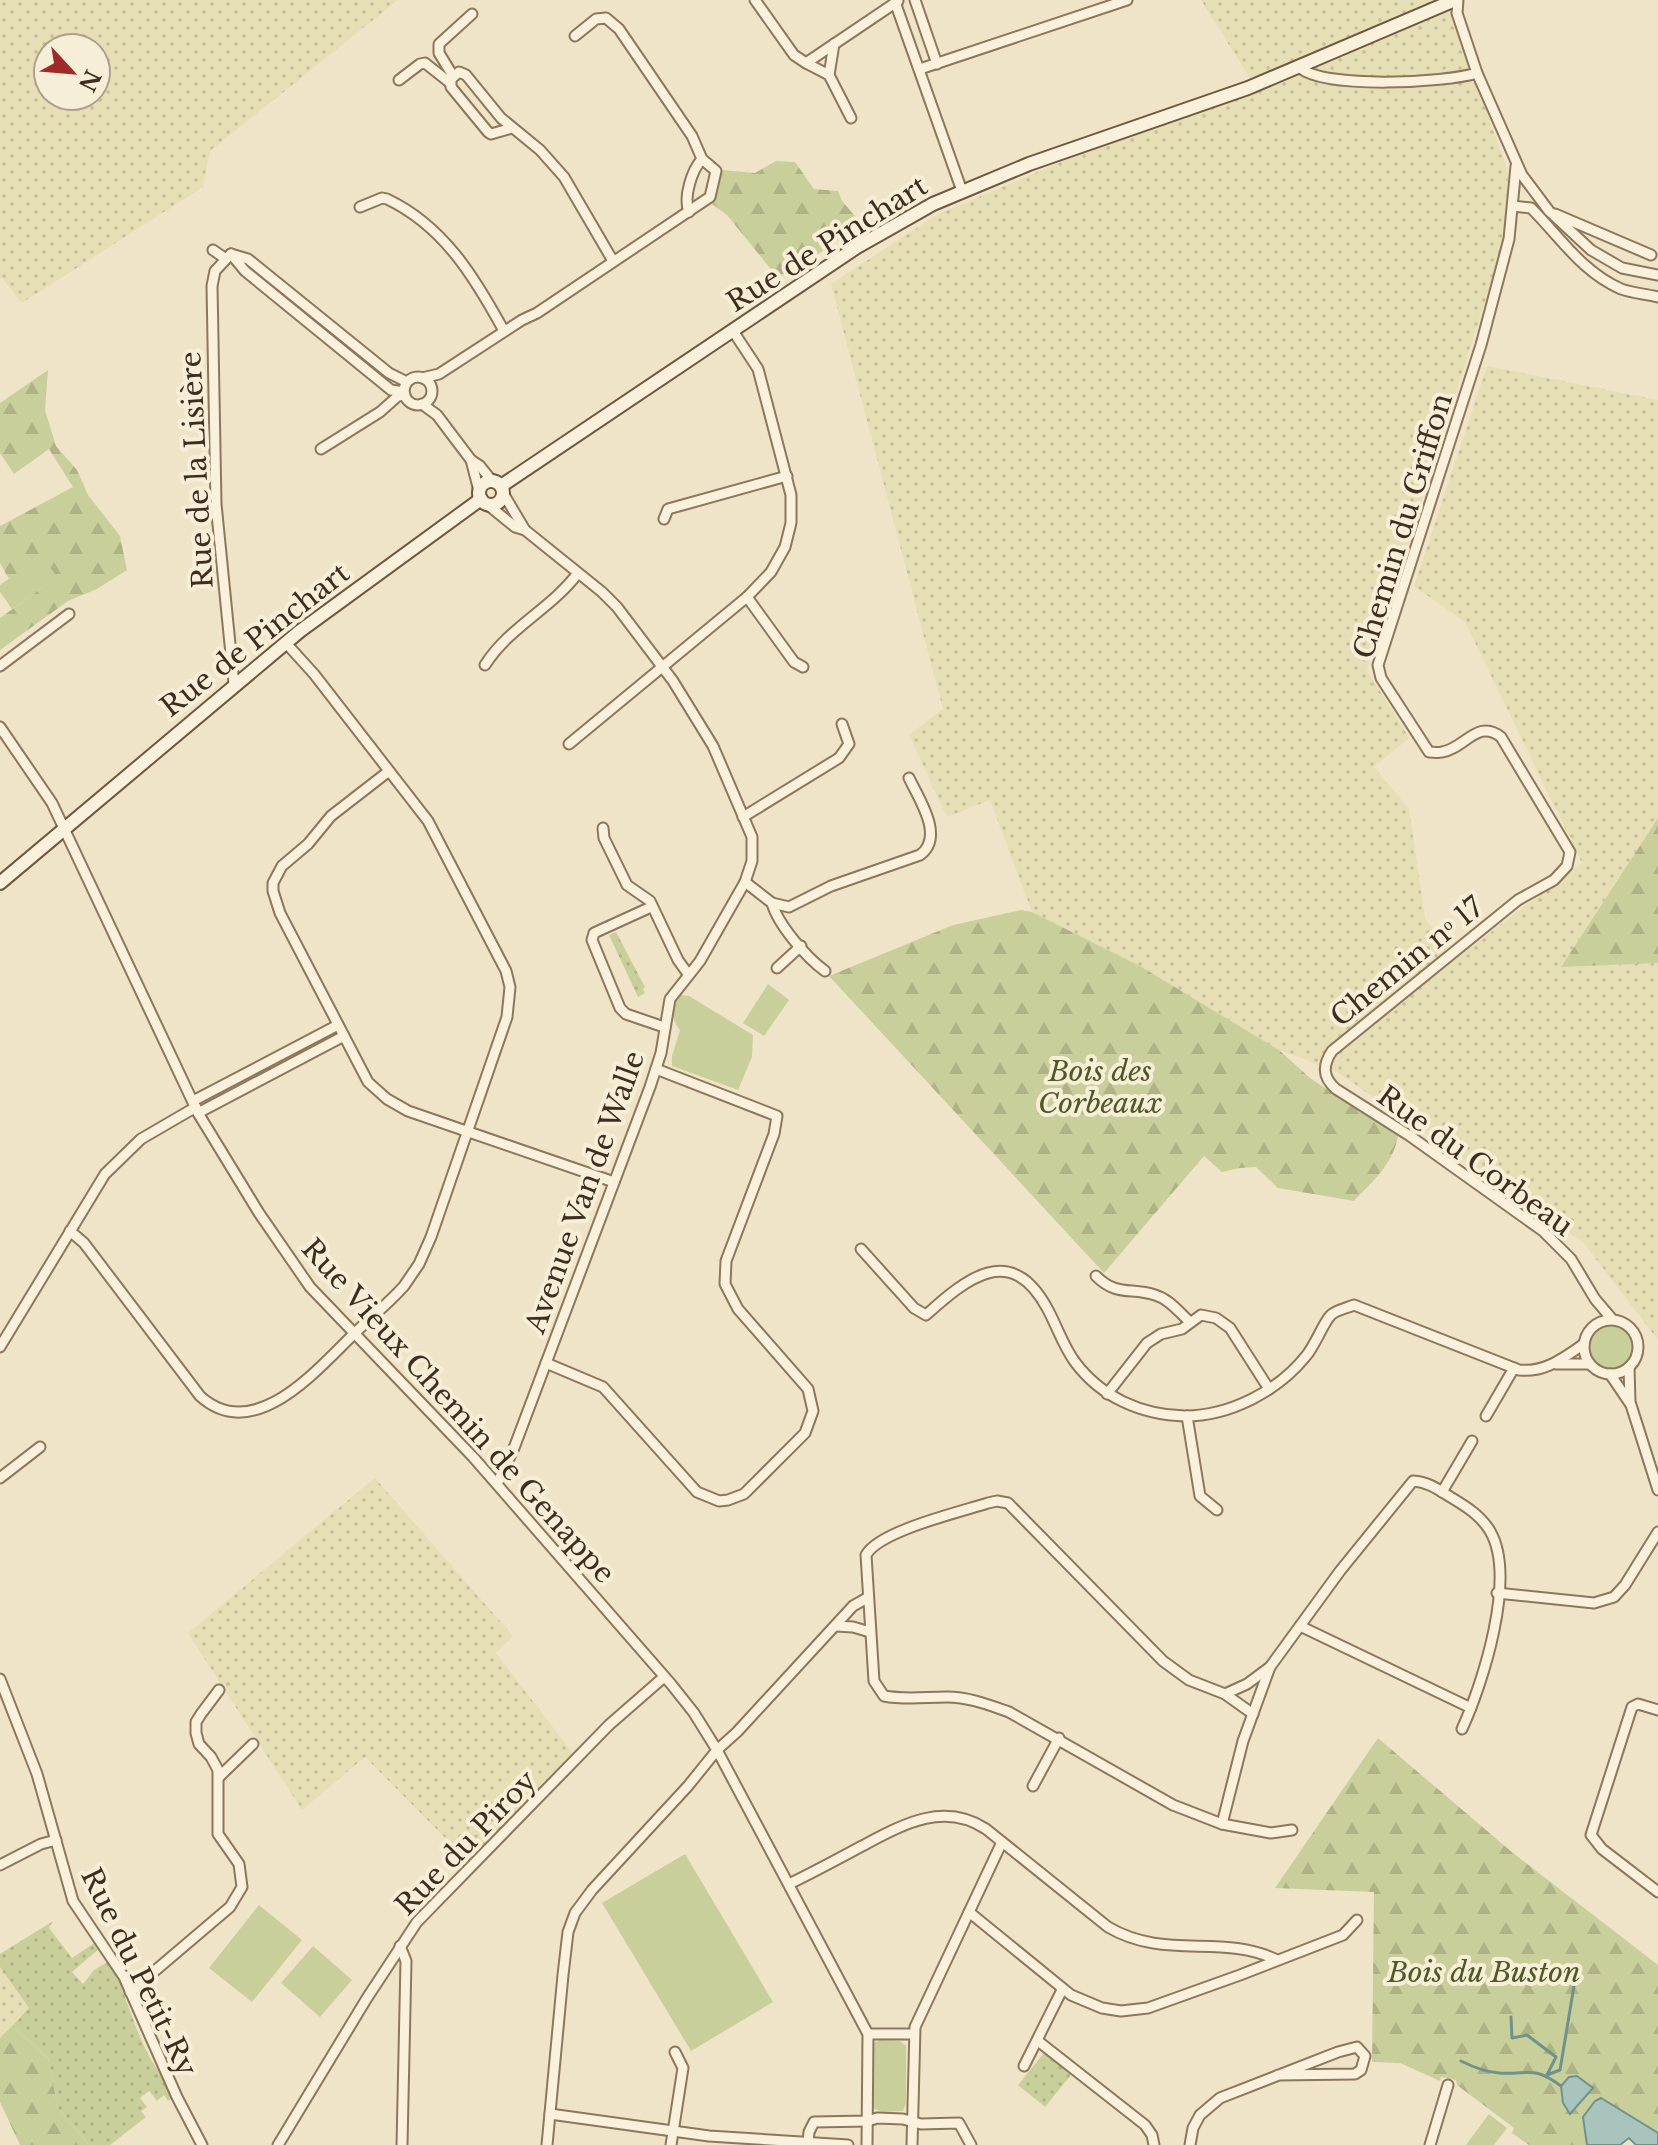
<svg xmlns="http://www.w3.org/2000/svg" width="1658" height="2145" font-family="'Libre Baskerville',serif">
	<defs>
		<pattern id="farmland-dots" width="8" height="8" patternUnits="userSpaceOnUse" patternTransform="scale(2)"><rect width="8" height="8" fill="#e6deb5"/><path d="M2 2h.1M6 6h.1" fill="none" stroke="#c6bf9b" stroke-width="1.8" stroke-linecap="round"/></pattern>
		<pattern id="forest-firs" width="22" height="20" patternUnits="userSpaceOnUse" patternTransform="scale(2)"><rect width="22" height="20" fill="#c9cf9b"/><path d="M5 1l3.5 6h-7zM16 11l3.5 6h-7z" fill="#aeb285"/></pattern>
		<pattern id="garden-dots" width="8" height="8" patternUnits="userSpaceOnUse" patternTransform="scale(2)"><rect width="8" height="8" fill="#c9cf9b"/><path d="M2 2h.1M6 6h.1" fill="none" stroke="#aeb285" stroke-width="1.8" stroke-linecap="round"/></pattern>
	</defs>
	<rect width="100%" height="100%" fill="#f0e4c8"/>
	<!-- farmland -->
	<g fill="url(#farmland-dots)" fill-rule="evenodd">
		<path d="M0 0H398L210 151 203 187 22 303 2 278 0 280ZM48 48H96V96H48Z"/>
		<polygon points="1201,0 1446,0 1508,171 1506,236 1367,670 1409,738 1374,767 1409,809 1425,918 1453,961 1582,863 1465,622 1414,586 1487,366 1658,400 1658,818 1561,967 1658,963 1658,1340 1583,1242 1334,1070 1279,1050 1140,966 1032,912 990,800 947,817 909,735 943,709 831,284 938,214 1066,160 1258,91"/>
		<polygon points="375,1478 513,1636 496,1653 575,1756 469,1862 365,1757 302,1810 188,1633"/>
		<polygon points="0,1967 29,2008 0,2038"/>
	</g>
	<!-- green -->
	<g fill="#c9cf9b">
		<polygon points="42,555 58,577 12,609 0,592 0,585"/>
		<polygon points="768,984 789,1000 764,1036 743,1023"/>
		<path d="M681 995 689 996 753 1035 752 1057 738 1090 672 1066V1056L680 1030C671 1019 669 1005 681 995Z"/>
		<circle cx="1611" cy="1347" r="22"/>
		<polygon points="685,1854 773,2002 691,2051 602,1903"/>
		<polygon points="259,1905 302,1940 252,2002 209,1968"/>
		<polygon points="313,1946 352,1980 320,2017 281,1983"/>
		<polygon points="880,2040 900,2041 906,2046 906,2103 903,2111 882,2112 872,2108 873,2043"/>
		<polygon points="1489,2114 1507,2128 1494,2145 1466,2145"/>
	</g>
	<!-- forest -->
	<g fill="url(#forest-firs)">
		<path d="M776 161 795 162 814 189 838 191 842 201 861 223C831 245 801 269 766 282L770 268 727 215 712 204 722 170 755 173Z"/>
		<polygon points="48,370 45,410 56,446 77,470 88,495 120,536 127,570 97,589 68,601 0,650 0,618 57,577 42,556 9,579 0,563 0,526 73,487 49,449 14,474 0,453 0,403"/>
		<polygon points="1658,818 1658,963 1561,967"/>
		<path d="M1021 910 1032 912 1140 966 1279 1050 1310 1078 1398 1136C1393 1164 1374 1180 1354 1201L1278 1188 1256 1167 1240 1168 1222 1172 1204 1156 1104 1273 829 976 953 925Z"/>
		<polygon points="1378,1738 1513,1853 1658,1965 1658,2133 1601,2099 1583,2117 1587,2145 1529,2145 1512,2133 1514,2128 1457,2085 1456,2080 1441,2077 1440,2081 1400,2063 1372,2062 1374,1892 1275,1888"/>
		<polygon points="12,2026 48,2058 58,2108 89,2145 20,2145 0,2102 0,2038"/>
	</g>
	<!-- garden -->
	<g fill="url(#garden-dots)">
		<polygon points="616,932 645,987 643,989 645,993 638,997 609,935"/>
		<path d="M53 1921 49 1928 72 1958 96 1942 100 1948 72 1972 83 1984 94 1970 109 1961C124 1988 131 2019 145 2048 153 2065 165 2080 174 2097L168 2101 164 2095 157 2101 149 2091 140 2098 147 2107 141 2111 146 2117 110 2145H89L58 2108 48 2058 12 2026 29 2008 0 1967V1954Z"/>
		<polygon points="1044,2053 1071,2075 1045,2107 1018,2085"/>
	</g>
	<!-- water -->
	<g fill="#a9c4bc" stroke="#6f938a" stroke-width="2">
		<polygon points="1577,2076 1593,2088 1570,2114 1563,2103 1561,2086 1569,2077"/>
		<polygon points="1601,2098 1658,2133 1658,2145 1636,2145 1629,2138 1620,2145 1587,2145 1583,2117 1595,2101"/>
	</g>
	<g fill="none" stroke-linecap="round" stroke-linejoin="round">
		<!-- stream -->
		<g stroke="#6f938a" stroke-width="3">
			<polyline points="1511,2017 1512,2038 1527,2035 1556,2057 1547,2075"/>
			<path d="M1461 2061C1473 2067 1485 2072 1499 2073 1529 2075 1533 2065 1561 2086"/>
			<polyline points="1547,2075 1560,2070 1575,1980"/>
		</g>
		<!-- minor casing -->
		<g stroke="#8d765c" stroke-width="13">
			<g id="minor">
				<polyline points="755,0 794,55 806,63 898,1"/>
				<polyline points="915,0 937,64"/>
				<polyline points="1458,0 1457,13 1477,73 1522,175 1549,211 1591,250 1622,268 1658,275"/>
				<polyline points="895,2 962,191"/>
				<polyline points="806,63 829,75 851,118"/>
				<path d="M1300 68C1326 89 1444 83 1477 73"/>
				<polyline points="920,69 1127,0"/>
				<polyline points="829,75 834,44"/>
				<polyline points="453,76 439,53 439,44 472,14"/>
				<polyline points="399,80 420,64 425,63 449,82"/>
				<polyline points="512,128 491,134 488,132 451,87 451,79 459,72 466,75 501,118 540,150 564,177 613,261"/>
				<path d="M1516 166 1509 239 1481 345 1378 665 1381 678 1429 752C1433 752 1438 753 1442 752 1464 749 1478 718 1501 737L1570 852 1567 866 1554 880 1518 900 1332 1051C1322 1066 1323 1078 1336 1089L1410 1136 1543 1231 1571 1259 1595 1299 1612 1319"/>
				<path d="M1513 206 1531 208C1560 237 1582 272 1621 289 1632 293 1646 294 1658 297"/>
				<path d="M360 207 382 198 387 199C444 226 475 278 504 331"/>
				<path d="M689 212C683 197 692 170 702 159"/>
				<polyline points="1555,214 1651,255"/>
				<polyline points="213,250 226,259"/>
				<polyline points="231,254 215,271 212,286 216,504 234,684"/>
				<polyline points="231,254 245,271 391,390 404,392"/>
				<polyline points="231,254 248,259 389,373 407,382"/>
				<circle cx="418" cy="391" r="14"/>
				<polyline points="422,378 439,374 522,320 537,313 710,197 716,171 702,159 692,136 619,29 606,18 596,19 575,36"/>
				<polyline points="422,404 437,415 471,460 479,491"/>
				<polyline points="321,449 380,412 398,396 405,395"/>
				<polyline points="471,460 480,466 492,481"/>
				<polyline points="488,505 515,527 525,530"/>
				<polyline points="664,519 668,509 787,476"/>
				<polyline points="747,597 794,662 803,667"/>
				<path d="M485 665C509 627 551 609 578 573"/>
				<polyline points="0,666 69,614"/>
				<polyline points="0,727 52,803 198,1113 259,1213 310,1287 473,1457 671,1684 694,1713 717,1750 868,2034 867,2145"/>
				<polyline points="569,744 747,597 771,572 785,547 791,523 791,495 758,369 733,331"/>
				<polyline points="389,771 331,816 308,844 282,866 273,883 273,891 280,913 368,1082 387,1099 408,1111 614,1182"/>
				<polyline points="743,817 839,758 849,744 842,724"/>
				<polyline points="603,828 604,838 627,885 650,901 678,960 688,974"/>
				<path d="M745 882 772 903 789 907 831 886 920 855C945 837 919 799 909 778"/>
				<path d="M772 903C778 925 807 958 825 971"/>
				<polyline points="651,907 594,933 592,940 620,1008 626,1014 664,1027"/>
				<polyline points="777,968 801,946"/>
				<polyline points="193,1101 338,1025"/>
				<polyline points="198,1113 344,1036"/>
				<path d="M70 1231 84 1243 200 1396C255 1446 319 1367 355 1333 371 1317 389 1303 404 1286L419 1264 431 1237 507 1017 510 987 506 971 428 821 314 674 285 642"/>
				<path d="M861 1249 914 1308 926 1315C967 1278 1011 1242 1047 1308 1057 1326 1063 1346 1075 1362 1101 1397 1141 1415 1185 1416 1230 1416 1278 1391 1306 1356 1315 1346 1324 1321 1331 1315 1336 1310 1347 1308 1354 1305L1519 1370C1545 1373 1563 1358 1584 1344"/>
				<path d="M1096 1276C1117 1297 1131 1287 1155 1295 1169 1299 1179 1312 1190 1322"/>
				<circle cx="1611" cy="1347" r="27"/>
				<polyline points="0,1347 105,1174 141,1139 196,1107"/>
				<polyline points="546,1363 603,1387 697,1492 719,1501 728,1500 744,1494 805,1433 813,1411 808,1389 738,1309 725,1284 726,1261 774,1134 777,1116 656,1069"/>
				<polyline points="1556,1364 1589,1364"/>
				<polyline points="1629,1367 1630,1402"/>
				<polyline points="1610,1374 1631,1405 1658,1490"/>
				<polyline points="1107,1394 1147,1343 1161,1334 1182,1329 1201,1315 1216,1318 1230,1328 1269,1389"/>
				<polyline points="1187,1416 1200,1496 1217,1510"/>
				<polyline points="1486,1416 1514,1368"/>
				<polyline points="0,1478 40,1447"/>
				<polyline points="497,1484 514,1448 650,1087 661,1053 670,999 700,961 745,882 752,861 752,837 713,746 673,681 617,607 602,592 525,530 503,493"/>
				<polyline points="1442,1492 1472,1441"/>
				<polyline points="1497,1593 1594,1603 1614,1597 1625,1585 1658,1532"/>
				<polyline points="836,1626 853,1627 870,1632"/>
				<polyline points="1300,1626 1471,1708"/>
				<polyline points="0,1679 37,1774 73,1901 124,1977 177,2097 202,2145"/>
				<polyline points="1225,1694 1247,1684 1270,1667"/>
				<polyline points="1658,1710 1638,1704 1632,1707 1591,1835 1602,1849 1658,1892"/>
				<path d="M1253 1714 1225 1694 1189 1680 1163 1661 1008 1503 997 1501 988 1503C960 1512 879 1531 866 1555L874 1681 884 1696C905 1700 925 1697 947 1697 969 1697 989 1705 1009 1712L1173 1805 1222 1824 1271 1833 1292 1830"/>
				<polyline points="219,1777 253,1744"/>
				<polyline points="1033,1786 1059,1738"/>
				<path d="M1222 1824 1243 1741 1270 1667 1340 1571 1413 1481C1429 1482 1439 1490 1452 1498 1467 1507 1481 1516 1490 1531 1517 1577 1483 1683 1462 1729"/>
				<polyline points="0,1865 41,1844 56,1840"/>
				<path d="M789 1884C814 1872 838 1859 862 1846 902 1825 943 1801 986 1829L1108 1927C1166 1961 1221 1933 1277 1960"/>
				<polyline points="969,1912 1071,1995 1102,2008 1121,2011 1148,2008 1240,1975 1343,1935 1357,1920"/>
				<polyline points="400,1946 406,1961 402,2145"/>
				<polyline points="130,1992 230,1907 242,1887 239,1864 218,1834 218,1770 211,1757 199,1744 196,1733 196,1722 201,1714 219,1690"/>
				<polyline points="868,2034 913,2034"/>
				<polyline points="1038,2041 1145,2125 1152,2135 1154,2145"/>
				<polyline points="1024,2066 1062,1990"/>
				<polyline points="550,2114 709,2136 848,2145"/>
				<polyline points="808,2142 809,2132 814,2122 868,2121 877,2118 903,2119 921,2124 959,2123 971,2145"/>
				<polyline points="278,2145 367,1998 417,1922 609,1725 664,1677"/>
				<polyline points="547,2145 563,1975 568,1932 575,1913 592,1890 688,1786 717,1750 737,1732 853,1606 867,1598"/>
				<polyline points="671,2145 683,2068 675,2052"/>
				<polyline points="912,2145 915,2027 1002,1842"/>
				<polyline points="1190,2145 1193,2128 1200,2115 1220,2098 1338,2052 1357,2047 1365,2056 1361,2070 1355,2074 1278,2075"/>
				<polyline points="1430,2145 1448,2085"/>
			</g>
		</g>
		<!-- secondary casing -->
		<g stroke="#6f573f" stroke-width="16">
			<g id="secondary">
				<circle cx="491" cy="493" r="12"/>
				<polyline points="501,486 857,247 933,204 1029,164 1248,88 1455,0"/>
				<polyline points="0,883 300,631 481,499"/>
			</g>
		</g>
		<!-- minor -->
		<use href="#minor" stroke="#faf1dc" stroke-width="9"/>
		<!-- secondary -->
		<use href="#secondary" stroke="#faf1dc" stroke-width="12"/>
	</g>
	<g text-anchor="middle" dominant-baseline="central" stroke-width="8" stroke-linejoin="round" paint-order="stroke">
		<!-- street labels -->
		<g font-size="28" fill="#3d2e20" stroke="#f7eed8">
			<text transform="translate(827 244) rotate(-32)">Rue de Pinchart</text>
			<text transform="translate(197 470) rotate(-93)">Rue de la Lisière</text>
			<text transform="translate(1403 526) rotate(-73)">Chemin du Griffon</text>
			<text transform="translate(255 640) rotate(-38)">Rue de Pinchart</text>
			<text transform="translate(1407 962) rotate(-39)">Chemin nᵒ 17</text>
			<text transform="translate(1475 1161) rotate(36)">Rue du Corbeau</text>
			<text transform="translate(585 1192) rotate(-70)">Avenue Van de Walle</text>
			<text transform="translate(458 1411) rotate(48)">Rue Vieux Chemin de Genappe</text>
			<text transform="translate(466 1843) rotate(-46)">Rue du Piroy</text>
			<text transform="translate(139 1972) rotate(64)">Rue du Petit-Ry</text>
		</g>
		<!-- park labels -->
		<g font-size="28" font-style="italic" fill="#4d5a26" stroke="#f7eed8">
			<text x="1100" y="1071">Bois des<tspan x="1100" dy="32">Corbeaux</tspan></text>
			<text x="1484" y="1972">Bois du Buston</text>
		</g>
	</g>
	<!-- north arrow -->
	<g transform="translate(72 72) rotate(116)"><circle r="38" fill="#f7eed8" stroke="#ada18e" stroke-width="2"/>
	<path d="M0-6L14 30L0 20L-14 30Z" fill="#9e2a2b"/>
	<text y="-12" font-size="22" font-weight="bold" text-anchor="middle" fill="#3d2e20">N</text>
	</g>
</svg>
